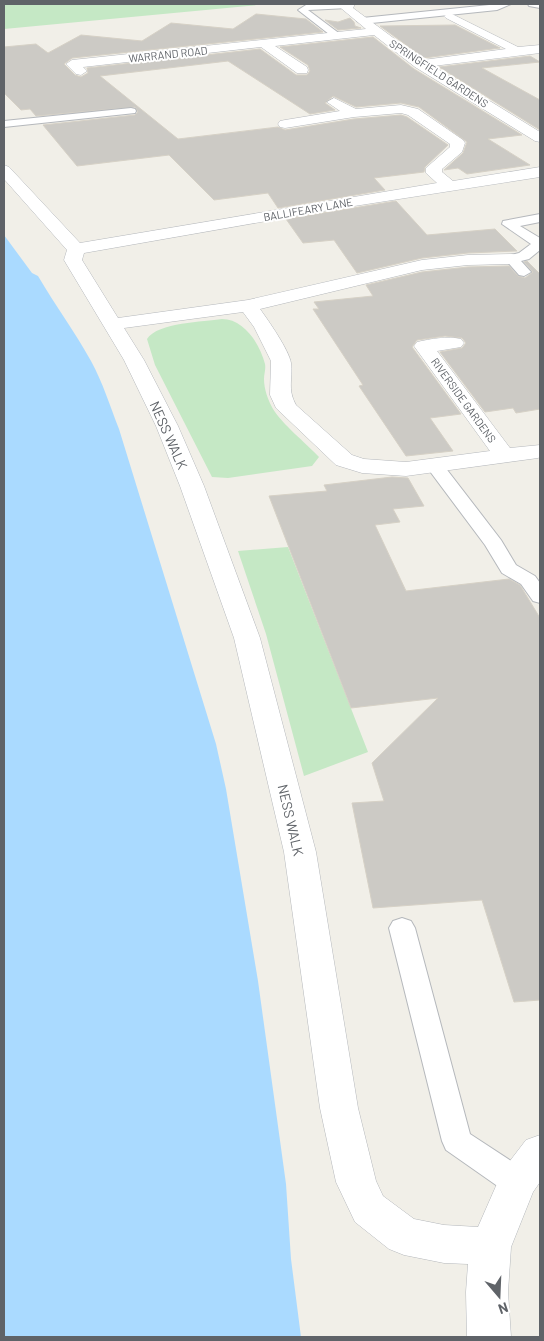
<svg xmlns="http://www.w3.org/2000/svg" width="544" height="1341" font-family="Barlow,sans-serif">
	<rect width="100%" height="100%" fill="#f1efe8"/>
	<!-- green -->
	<g fill="#c5e8c5">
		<polygon points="4,4 268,4 4,29"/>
		<path d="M222 319C244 319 260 344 265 364 266 369 264 374 264 379 264 389 268 400 273 409 282 424 306 443 319 457L312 466 228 478 212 477 155 365 147 339C158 322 204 322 222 319Z"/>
		<polygon points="288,547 368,752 304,776 266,634 238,551"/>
	</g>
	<!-- water -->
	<path fill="#aadaff" d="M4 235 32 273 38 276C55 305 75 332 91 361 103 383 110 406 119 429L216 744 226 789 258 981 286 1184 291 1259 301 1337H4Z"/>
	<!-- building -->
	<g fill="#cccac5" stroke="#d6d1c6">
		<polygon points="256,14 306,19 323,32 72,58 64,64 75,75 81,77 88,73 87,68 260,49 296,75 307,75 310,71 308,65 280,47 373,37 414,69 522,135 488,139 530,165 467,174 458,168 444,170 463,153 467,142 419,107 401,103 356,107 333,96 325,103 335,110 310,114 228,61 100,76 178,139 278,127 285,130 354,119 401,115 407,117 448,145 425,167 424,172 374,178 385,190 278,208 268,193 214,200 169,155 77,166 43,125 135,115 138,112 135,107 36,116 30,109 21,110 4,93 4,47 36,44 48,53 81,35 142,41 171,23 233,29"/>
		<polygon points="350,18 354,22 355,26 361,28 338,30 325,20 338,22"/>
		<polygon points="455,25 500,48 424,58 380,26"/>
		<polygon points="530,56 540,62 482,68 540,100 540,130 439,67"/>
		<polygon points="396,201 427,235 495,229 517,251 468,253 422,258 357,273 334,240 303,243 286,219"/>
		<polygon points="527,261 540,274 540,409 516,413 513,408 485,412 440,352 462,348 466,343 462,338 445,336 417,340 412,347 461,414 430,418 453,451 406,456 359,386 363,385 313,309 319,309 314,302 373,296 366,285 422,272 468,267 509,266 518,276 525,278 533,272 524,262"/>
		<polygon points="392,477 408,478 424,506 393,509 400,522 375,525 406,591 509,579 520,585 540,618 540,1000 514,1002 482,900 373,908 352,803 384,801 372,763 438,698 351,708 269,496 327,491 324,485"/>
	</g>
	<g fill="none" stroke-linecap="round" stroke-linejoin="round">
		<!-- service casing -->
		<g stroke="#b5b8bc" stroke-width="2">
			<g id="service">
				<polygon points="329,4 352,5 348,8 308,10 340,34 340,38 334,38 298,10 306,5"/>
				<polygon points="499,4 511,4 497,10 362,24 357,21 362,18"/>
				<polygon points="528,4 540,4 540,8 529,6"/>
				<polygon points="131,108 135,109 136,111 135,113 4,127 4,121"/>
				<polygon points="540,214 540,222 520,226 540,238 540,250 529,259 521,261 531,272 524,276 519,275 505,259 507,256 519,253 531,244 502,224 503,221"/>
				<polygon points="435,461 441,462 501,540 516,565 535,576 540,583 540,603 533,601 521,584 502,573 485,545 426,466 429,462"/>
				<polygon points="402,918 411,921 415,928 470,1134 528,1172 532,1182 528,1192 517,1195 506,1192 446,1150 442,1141 389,928 393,921"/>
			</g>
		</g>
		<!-- minor casing -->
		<g stroke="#b5b8bc" stroke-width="1">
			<g id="minor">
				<polygon points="343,4 355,4 353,8 423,60 506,49 446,18 444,16 450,13 518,47 540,45 540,53 433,66 540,132 540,142 535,141 415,67 374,35 275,46 307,67 308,70 307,73 297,73 261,47 83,67 87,71 81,75 76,74 66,64 72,60 366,29 342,9 340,7"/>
				<path d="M334 98 356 109 401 105 418 109 463 140 465 143 462 152 442 169V172L453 181 540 167V177L335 209 84 253 82 260 118 318 248 300 422 260 468 255 512 254 518 255 521 259 518 263 512 264 468 265 422 270 260 309C268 320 289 350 291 363 293 379 287 389 296 405L352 455 364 459 406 462 490 451 414 346 417 342C430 339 448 336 461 339L464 343 461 347 437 351 510 448 540 445V457L538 458 406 476 362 473 336 465 276 408 270 395 271 361 254 327 243 312 124 328 144 360 178 426 204 486 260 638 316 852 358 1108 376 1181 383 1196 414 1219 444 1225 478 1227 503 1170 526 1140 540 1135V1182L533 1192 511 1247 508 1292 511 1337H467L466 1292 468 1264 444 1263 404 1255 389 1249 355 1222 336 1182 320 1108 284 852 234 638 180 486 156 426 124 360 64 260 67 250 4 179V165L9 167 80 243 437 183 426 173V168L450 147V144L408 115 401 113 354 117 285 128 280 127 278 124 280 121 285 120 340 111 327 102Z"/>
			</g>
		</g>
		<!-- service -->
		<use href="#service" fill="#fff" fill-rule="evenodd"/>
		<!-- minor -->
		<use href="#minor" fill="#fff" fill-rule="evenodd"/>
	</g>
	<g text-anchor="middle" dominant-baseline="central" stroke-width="4" stroke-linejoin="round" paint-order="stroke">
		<!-- far-street labels -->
		<g font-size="11" fill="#5f6368" stroke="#fff">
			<text transform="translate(168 54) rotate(-6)">WARRAND ROAD</text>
			<text transform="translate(439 73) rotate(33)">SPRINGFIELD GARDENS</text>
			<text transform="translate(308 209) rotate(-10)">BALLIFEARY LANE</text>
			<text transform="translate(464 400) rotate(54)">RIVERSIDE GARDENS</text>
		</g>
		<!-- street labels -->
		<g font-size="14" fill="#5f6368" stroke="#fff">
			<text transform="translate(169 435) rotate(66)">NESS WALK</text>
			<text transform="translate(291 820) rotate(77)">NESS WALK</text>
		</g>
	</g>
	<!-- border -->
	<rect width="544" height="1341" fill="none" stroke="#5f6368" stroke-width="10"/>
	<!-- north arrow -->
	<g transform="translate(499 1296) rotate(161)" stroke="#ffffff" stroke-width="4" paint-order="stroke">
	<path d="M0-4L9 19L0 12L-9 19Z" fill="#5f6368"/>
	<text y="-8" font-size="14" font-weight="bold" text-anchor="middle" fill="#5f6368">N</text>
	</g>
</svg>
